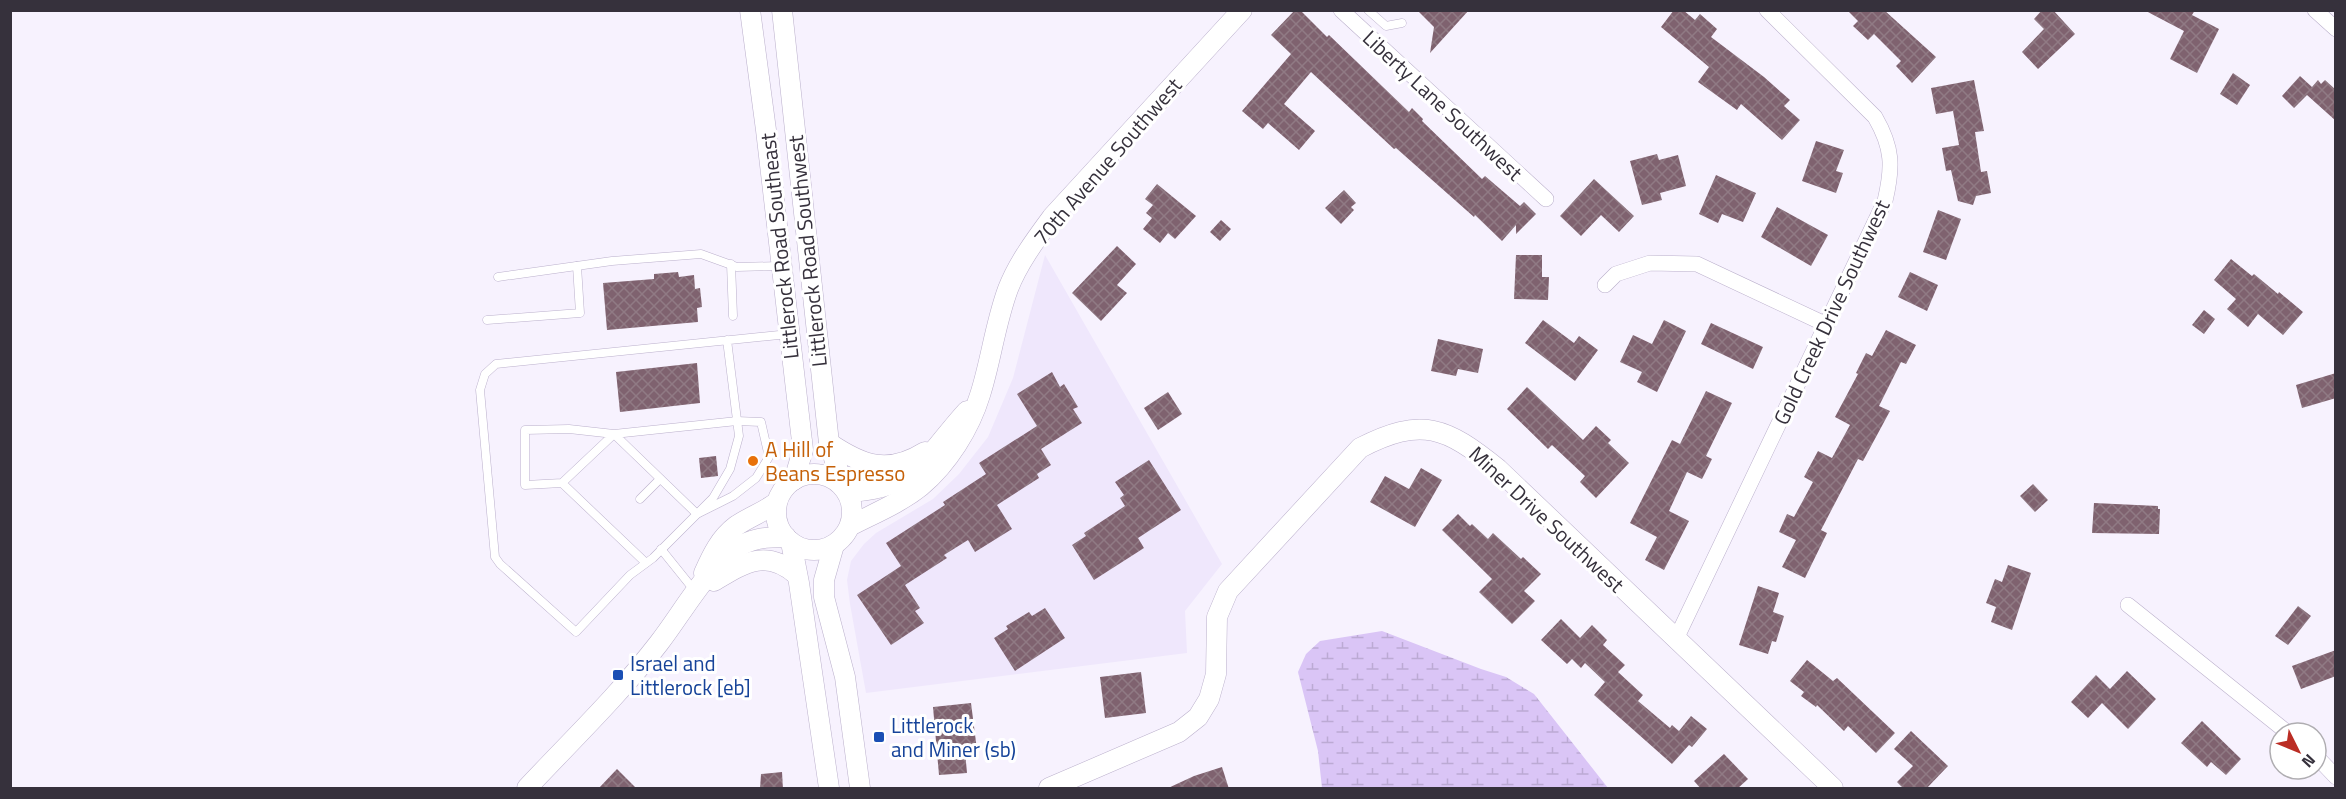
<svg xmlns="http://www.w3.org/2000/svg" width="2346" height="799" font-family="'Titillium Web',sans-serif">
	<defs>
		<pattern id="wetland-marsh" width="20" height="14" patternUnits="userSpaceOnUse" patternTransform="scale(1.5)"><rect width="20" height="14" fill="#dac5f6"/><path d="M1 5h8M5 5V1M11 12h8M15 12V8" fill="none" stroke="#bcaad4"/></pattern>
		<pattern id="building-cross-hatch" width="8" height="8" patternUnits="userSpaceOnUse" patternTransform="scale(1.5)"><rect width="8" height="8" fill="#7f626f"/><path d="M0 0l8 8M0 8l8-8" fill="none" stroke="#907a84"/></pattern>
	</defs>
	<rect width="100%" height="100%" fill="#f7f2fe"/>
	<!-- built -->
	<polygon fill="#efe7fc" points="1045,255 1222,564 1185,611 1187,653 866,693 850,604 847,580 851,561 864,544 876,533 933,499 959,474 988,437 1013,378"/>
	<!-- wetland -->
	<polygon fill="url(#wetland-marsh)" points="1382,631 1481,669 1506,677 1534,694 1608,788 1322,788 1318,751 1298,672 1306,654 1320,641"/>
	<!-- building -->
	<g fill="url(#building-cross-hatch)">
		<polygon points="1295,10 1300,10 1327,37 1329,35 1409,112 1412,108 1423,119 1422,121 1482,179 1485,176 1520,206 1524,202 1536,214 1516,234 1516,225 1502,241 1475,215 1474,217 1396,148 1394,149 1311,72 1284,104 1315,131 1299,150 1268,123 1263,129 1242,111 1291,54 1271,35"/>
		<polygon points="1417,10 1469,10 1430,53 1434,27"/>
		<polygon points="1674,10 1683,10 1695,20 1700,14 1717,29 1711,37 1764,77 1790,100 1784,106 1800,120 1782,140 1741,104 1737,110 1698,82 1709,67 1661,27"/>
		<polygon points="1847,10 1884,10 1936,57 1912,83 1896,66 1901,61 1874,34 1868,40 1853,26 1858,21"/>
		<polygon points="2042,10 2053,10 2075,34 2038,69 2022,52 2044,29 2034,19"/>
		<polygon points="2144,10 2195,10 2192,15 2219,29 2197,73 2170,59 2184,31"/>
		<polygon points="2233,73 2250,85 2237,105 2220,94"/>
		<polygon points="2300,76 2312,87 2318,80 2321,84 2325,80 2336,90 2336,121 2307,95 2294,108 2282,96"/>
		<polygon points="1974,80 1984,131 1975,132 1981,172 1987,171 1991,193 1976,196 1973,205 1958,201 1951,170 1946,171 1942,148 1959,145 1953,111 1936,114 1931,88"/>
		<polygon points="1816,141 1844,150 1836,171 1843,173 1836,193 1802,181"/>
		<polygon points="1657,154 1659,160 1678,155 1686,186 1660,193 1662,200 1642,205 1630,161"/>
		<polygon points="1716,175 1756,193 1743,222 1722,214 1718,223 1699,214"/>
		<polygon points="1594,179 1634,216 1619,232 1601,215 1581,236 1560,216"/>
		<polygon points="1157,184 1196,216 1175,239 1168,233 1160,243 1143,229 1152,218 1146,213 1153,205 1145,199"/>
		<polygon points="1344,190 1356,203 1351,207 1354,210 1341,224 1325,208"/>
		<polygon points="1777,207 1828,235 1811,266 1761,237"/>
		<polygon points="1938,210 1961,219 1946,260 1923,252"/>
		<polygon points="1221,220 1231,229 1220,241 1210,232"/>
		<polygon points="1117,246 1136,264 1117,285 1127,293 1101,321 1072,293"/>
		<polygon points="1516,255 1542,255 1542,277 1549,277 1548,300 1514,299"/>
		<polygon points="2231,259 2252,276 2254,274 2278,294 2279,292 2303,312 2283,335 2258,314 2248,327 2227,309 2236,299 2214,280"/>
		<polygon points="678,272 679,277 694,275 695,289 700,288 702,307 697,308 698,322 607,330 603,283 654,279 654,274"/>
		<polygon points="1910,272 1938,285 1927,311 1898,297"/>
		<polygon points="2204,310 2215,319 2204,334 2192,325"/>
		<polygon points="1543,320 1574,343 1579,336 1598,350 1575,381 1525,343"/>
		<polygon points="1664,320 1686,331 1657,392 1637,382 1642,372 1620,362 1633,335 1652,344"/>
		<polygon points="1711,323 1763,347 1753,369 1701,344"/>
		<polygon points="1886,330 1916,345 1906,364 1901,362 1879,406 1890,411 1863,461 1858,459 1821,530 1827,533 1805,578 1782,567 1796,540 1779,532 1787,514 1794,517 1813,482 1804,477 1818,451 1832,458 1850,425 1835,417 1858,374 1856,373 1866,353 1872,356"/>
		<polygon points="1438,339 1483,349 1478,373 1458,369 1456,376 1431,371"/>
		<polygon points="697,363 700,403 620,412 616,372"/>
		<polygon points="1052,372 1060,387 1064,384 1078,407 1073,409 1082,423 1041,449 1051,465 1037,474 1039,478 997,505 1012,529 975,552 968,540 944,555 947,558 905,585 920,608 915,611 924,623 891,645 857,595 901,566 886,543 945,505 943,502 986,474 979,463 1037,426 1017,394"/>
		<polygon points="2336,373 2336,398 2302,408 2296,385"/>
		<polygon points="1527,387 1583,440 1596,426 1611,440 1608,443 1629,463 1596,498 1580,482 1585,476 1552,445 1548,449 1507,409"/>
		<polygon points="1706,391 1732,403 1706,456 1712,459 1702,479 1687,472 1669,511 1689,521 1664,570 1645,560 1657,537 1630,523 1672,440 1680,444"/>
		<polygon points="1168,392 1182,414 1158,430 1144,408"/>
		<polygon points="716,456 718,476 701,478 699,458"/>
		<polygon points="1149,460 1181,510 1138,538 1144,548 1094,580 1072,545 1086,536 1084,533 1125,506 1120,498 1124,495 1115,482"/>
		<polygon points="1421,468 1442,480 1415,527 1370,502 1385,476 1409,489"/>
		<polygon points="2033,484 2048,500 2035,512 2020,496"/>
		<polygon points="2094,503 2158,506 2158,509 2160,509 2159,534 2092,533"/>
		<polygon points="1458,514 1470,526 1472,524 1488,539 1493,533 1521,559 1523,557 1541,574 1524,591 1535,601 1512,624 1479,592 1492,579 1442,530"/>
		<polygon points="2008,565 2031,573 2012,630 1991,622 1996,607 1986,603 1995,579 2002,582"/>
		<polygon points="1758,586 1779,593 1773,612 1784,616 1776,642 1772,641 1768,654 1739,645"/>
		<polygon points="2298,606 2311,616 2288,645 2275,636"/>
		<polygon points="1045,608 1065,638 1015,671 994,638 1008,629 1006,626 1029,612 1032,616"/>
		<polygon points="1561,619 1580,638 1592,625 1607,640 1603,645 1625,665 1618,672 1643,695 1638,701 1670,728 1672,725 1679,731 1691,716 1707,729 1692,747 1689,745 1672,764 1594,695 1605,682 1585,663 1581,668 1572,659 1567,664 1541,640"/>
		<polygon points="2336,650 2336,676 2301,689 2292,666"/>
		<polygon points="1807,660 1833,681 1837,678 1895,733 1876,753 1848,726 1844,731 1817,705 1816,707 1801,696 1804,692 1790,681"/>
		<polygon points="2127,671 2156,699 2128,729 2102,703 2088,718 2071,702 2096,675 2110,689"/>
		<polygon points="1141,672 1146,713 1105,718 1100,677"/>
		<polygon points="971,703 977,750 965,751 967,773 939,775 933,707"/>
		<polygon points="2202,721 2241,759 2226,775 2211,762 2207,767 2181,743"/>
		<polygon points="1911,731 1948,766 1926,789 1904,789 1897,782 1913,766 1894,749"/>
		<polygon points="1724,754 1748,779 1737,789 1701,789 1694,781"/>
		<polygon points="1222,767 1229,789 1166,789 1194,776"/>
		<polygon points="617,769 637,789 598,789"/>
		<polygon points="782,772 783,789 760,789 761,774"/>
	</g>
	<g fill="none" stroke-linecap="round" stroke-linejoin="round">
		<!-- lane casing -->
		<g stroke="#bbb0cc" stroke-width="9">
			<g id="lane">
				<polyline points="1368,10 1386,26 1402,23"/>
				<polyline points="731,264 733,316"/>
				<polyline points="498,277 612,261 701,254 737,267 780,266"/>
				<polyline points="487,320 580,313 577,266"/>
				<polyline points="727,340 739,436 730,469 713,498 653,558 630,575 576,632 500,564 495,557 480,390 485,374 496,364 789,334"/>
				<polyline points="562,483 614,434 697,514 733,496 756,478 769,457 761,422 737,421 614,434 569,429 525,430 525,485 562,483 646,563"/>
				<polyline points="640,499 660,479"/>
				<polyline points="661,549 694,590"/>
			</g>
		</g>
		<!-- street casing -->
		<g stroke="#bbb0cc" stroke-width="16">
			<g id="street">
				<polyline points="1341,10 1546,199"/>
				<polyline points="2315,10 2336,29"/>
				<polyline points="1605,285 1616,274 1650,263 1697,264 1827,325"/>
				<polyline points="2128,605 2288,733"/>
				<path d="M1676 639 1885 201C1893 167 1893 148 1875 117L1767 10"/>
				<polyline points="2316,756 2336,777"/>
			</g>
		</g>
		<!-- secondary casing -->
		<g stroke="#bbb0cc" stroke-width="21">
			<g id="secondary">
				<polyline points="750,10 766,130 803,450 794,480"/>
				<polyline points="782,10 829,443 844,488"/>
				<path d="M829 443C863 466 888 475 925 452"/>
				<circle cx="814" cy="512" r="38"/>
				<path d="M847 492C918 489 924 458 967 411"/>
				<path d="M850 526C873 514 900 503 921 486 948 463 970 428 980 395 991 361 995 324 1008 289 1018 263 1036 239 1053 216L1242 10"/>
				<polyline points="791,542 799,583 829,788"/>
				<polyline points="834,545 824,580 824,597 845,677 860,788"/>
				<path d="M704 573C712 555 720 538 736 526 749 517 764 512 777 502"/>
				<path d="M714 581C744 563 766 548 797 575"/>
				<path d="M527 788C571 741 619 695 659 643 683 612 702 575 734 550 749 538 767 537 786 537"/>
				<path d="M1049 788 1179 732 1198 717 1209 699 1216 674 1217 617 1228 591 1360 448C1422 416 1446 427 1498 469L1833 788"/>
			</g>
		</g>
		<!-- lane -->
		<use href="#lane" stroke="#fff" stroke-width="8"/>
		<!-- street -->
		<use href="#street" stroke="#fff" stroke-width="15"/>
		<!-- secondary -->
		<use href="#secondary" stroke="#fff" stroke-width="20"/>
	</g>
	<!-- markers -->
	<circle fill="#e8710a" stroke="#fff" stroke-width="2" cx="753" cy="461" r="6"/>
	<g fill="#1a4fb4" stroke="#fff" stroke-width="2">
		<rect x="612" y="669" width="12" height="12" rx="3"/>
		<rect x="873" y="731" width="12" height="12" rx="3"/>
	</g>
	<g text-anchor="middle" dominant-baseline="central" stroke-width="6" stroke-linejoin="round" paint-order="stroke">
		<!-- street labels -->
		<g font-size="21" fill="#36313c" stroke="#fff">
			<text transform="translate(1443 105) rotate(43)">Liberty Lane Southwest</text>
			<text transform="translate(1107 161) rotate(-49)">70th Avenue Southwest</text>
			<text transform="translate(779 246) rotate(-96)">Littlerock Road Southeast</text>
			<text transform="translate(807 251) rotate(-96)">Littlerock Road Southwest</text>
			<text transform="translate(1831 312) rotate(-65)">Gold Creek Drive Southwest</text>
			<text transform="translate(1547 519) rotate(43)">Miner Drive Southwest</text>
		</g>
		<!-- food labels -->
		<g font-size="21" fill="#c56008" stroke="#fff" text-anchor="start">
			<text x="765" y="449">A Hill of<tspan x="765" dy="24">Beans Espresso</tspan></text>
		</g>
		<!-- transit labels -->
		<g font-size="21" fill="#164399" stroke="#fff" text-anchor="start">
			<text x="630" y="663">Israel and<tspan x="630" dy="24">Littlerock [eb]</tspan></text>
			<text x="891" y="725">Littlerock<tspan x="891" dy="24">and Miner (sb)</tspan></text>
		</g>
	</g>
	<!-- border -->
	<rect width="2346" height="799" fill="none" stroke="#36313c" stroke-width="24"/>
	<!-- north arrow -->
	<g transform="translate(2298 751) rotate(133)"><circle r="28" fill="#ffffff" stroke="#afadb1" stroke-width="1.5"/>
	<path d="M0-4.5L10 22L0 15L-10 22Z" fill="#bb2d24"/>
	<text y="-9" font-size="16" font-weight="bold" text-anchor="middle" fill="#36313c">N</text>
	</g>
</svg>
